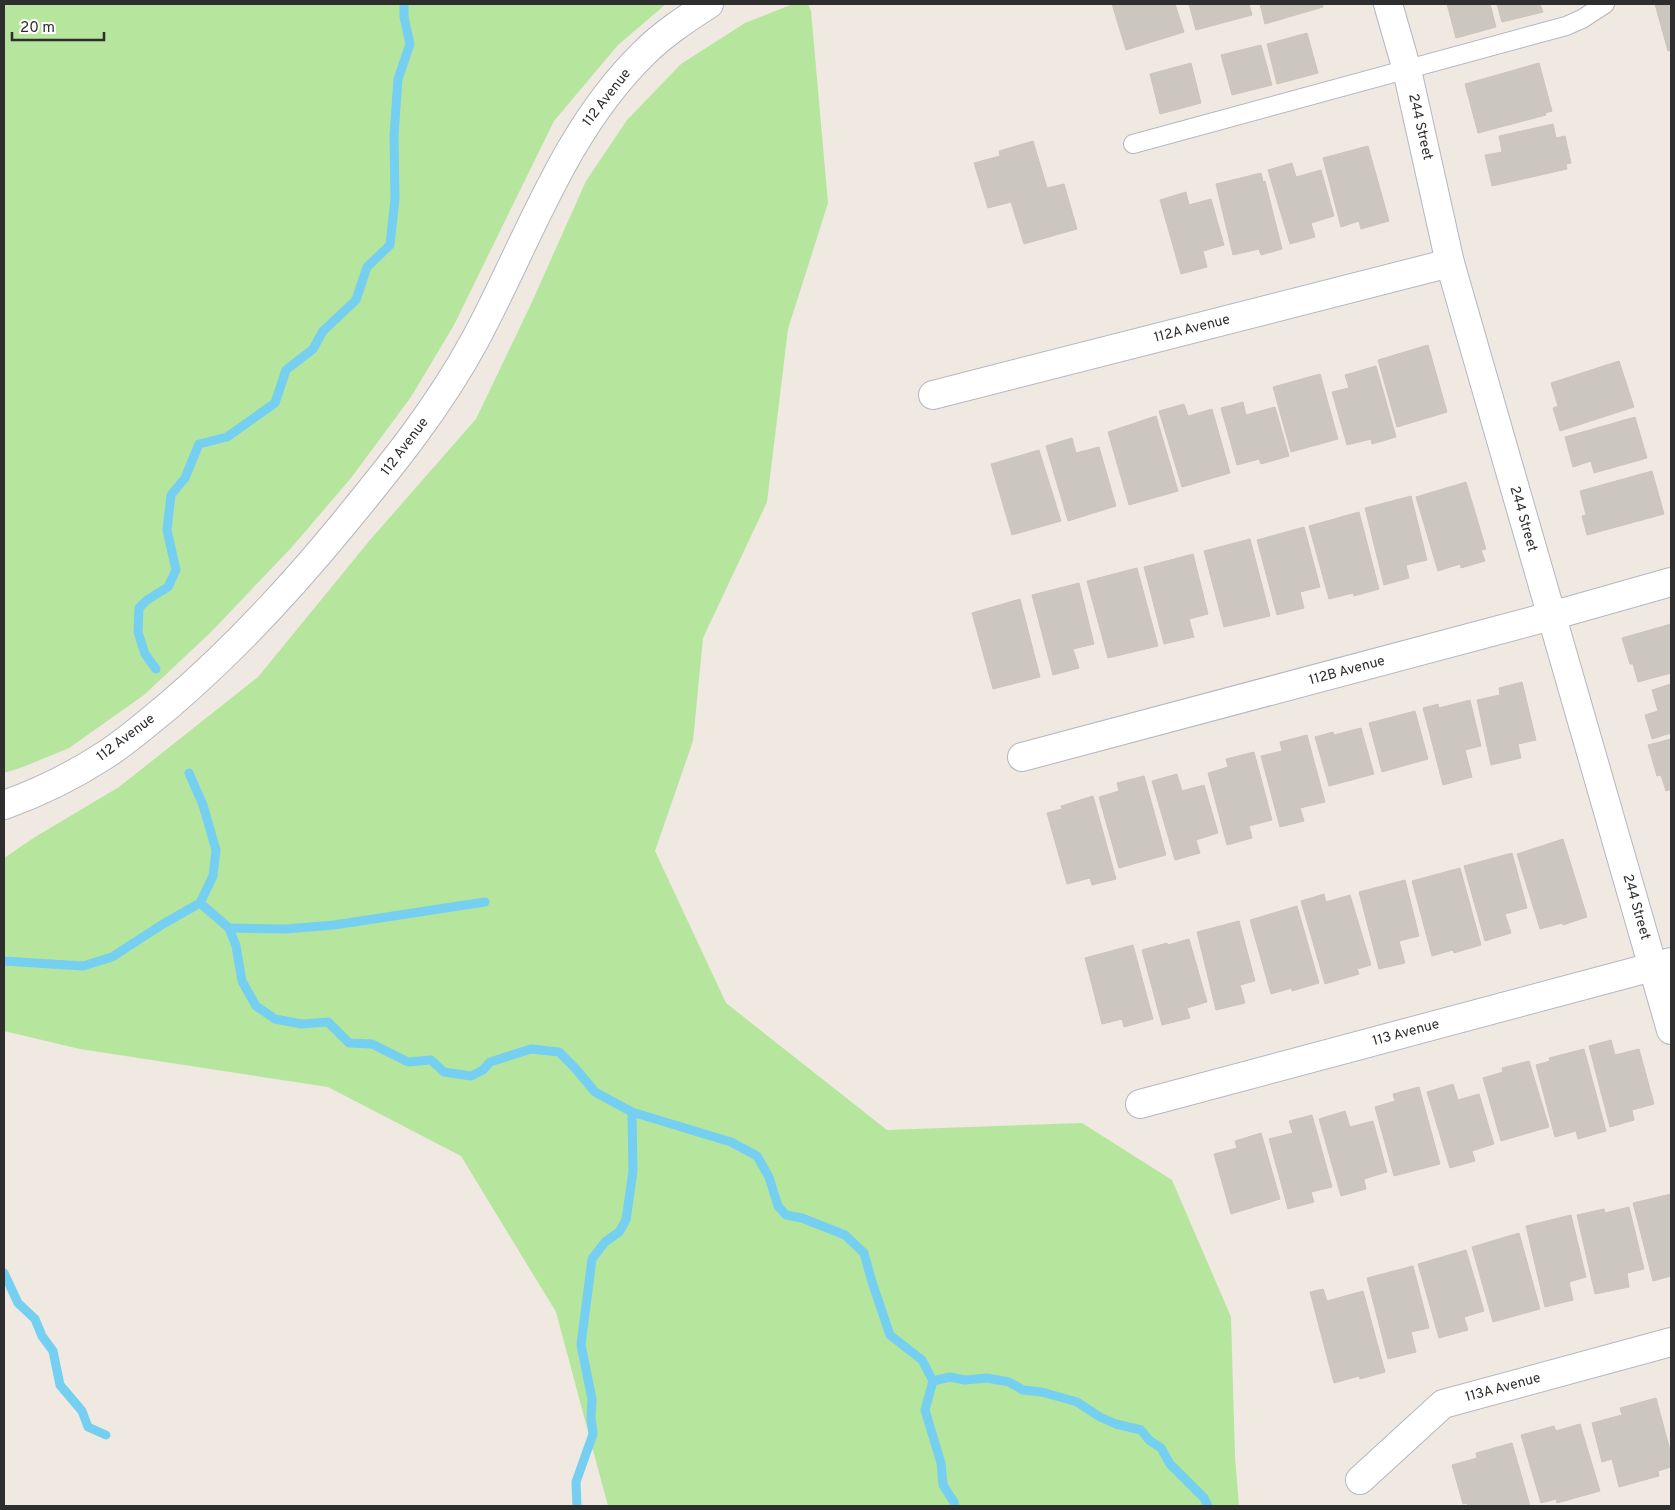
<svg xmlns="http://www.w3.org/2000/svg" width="1675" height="1510" font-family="Overpass,sans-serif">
	<rect width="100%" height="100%" fill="#efe9e1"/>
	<!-- green -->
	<g fill="#b6e59e">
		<polygon points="4,4 666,4 618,45 554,121 454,325 411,397 351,478 292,547 210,633 144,695 69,748 23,767 4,773"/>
		<polygon points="793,4 808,4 811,11 828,203 788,329 767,502 703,638 693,741 655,851 726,1003 887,1130 1082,1123 1172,1180 1231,1317 1235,1457 1239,1506 608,1506 556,1312 461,1156 328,1087 80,1049 4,1031 4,858 35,837 119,787 258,677 370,540 476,419 532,302 586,181 627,120 681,64 745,23"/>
	</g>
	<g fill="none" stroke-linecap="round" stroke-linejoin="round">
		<!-- stream -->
		<g stroke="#75cff0" stroke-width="9">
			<polyline points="156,669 145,654 138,632 139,608 147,600 168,587 176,570 167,530 171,495 185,478 199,444 227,437 275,403 286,370 313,349 323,331 356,300 367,267 390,245 395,199 394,135 398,79 410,44 404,17 404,4"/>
			<polyline points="200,903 229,928 236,946 242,981 256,1006 275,1019 302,1024 328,1022 349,1043 372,1044 408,1062 431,1060 444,1072 471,1076 483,1070 490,1062 531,1049 559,1052 575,1068 595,1092 632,1112 731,1142 757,1156 769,1177 778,1206 786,1215 802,1218 845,1235 864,1253 872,1282 890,1335 922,1360 933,1381 925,1410 941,1463 943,1485 954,1502 955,1506"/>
			<polyline points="229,928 285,929 334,925 485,902"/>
			<polyline points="4,961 83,966 112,957 163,924 200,903 213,876 216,850 203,805 189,773"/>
			<polyline points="4,1273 18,1303 35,1319 42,1336 53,1351 60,1385 82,1411 88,1427 106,1435"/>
			<polyline points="933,1381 950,1377 965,1380 987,1378 1009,1382 1023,1390 1042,1392 1077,1402 1100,1417 1116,1424 1141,1430 1149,1440 1161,1448 1170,1464 1204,1498 1208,1506"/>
			<polyline points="577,1506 576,1482 593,1434 591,1418 592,1399 581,1345 592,1259 605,1242 619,1232 626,1220 633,1171 632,1112"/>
		</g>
	</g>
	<!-- building -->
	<g fill="#cbc7bf" stroke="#cbc5ba">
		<polygon points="1112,4 1175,4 1184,32 1126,50"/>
		<polygon points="1189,4 1249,4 1252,15 1196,30"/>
		<polygon points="1260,4 1322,4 1323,7 1265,24"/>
		<polygon points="1447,4 1490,4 1496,27 1456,38"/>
		<polygon points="1497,4 1540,4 1543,12 1502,22"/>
		<polygon points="1655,4 1671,4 1671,50 1668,51"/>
		<polygon points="1307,33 1318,73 1277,84 1267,44"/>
		<polygon points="1261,45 1272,85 1232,95 1221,55"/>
		<polygon points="1191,63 1201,103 1160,114 1150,74"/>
		<polygon points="1539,63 1552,111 1545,113 1546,115 1478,133 1465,84"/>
		<polygon points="1553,124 1556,138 1565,136 1571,163 1566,164 1567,169 1492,186 1485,155 1502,152 1499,136"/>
		<polygon points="1033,141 1047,188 1064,184 1077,229 1024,244 1011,202 988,208 974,163 1000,156 999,151"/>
		<polygon points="1368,146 1389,221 1361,229 1359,221 1341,227 1323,158"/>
		<polygon points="1292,163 1296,177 1321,170 1334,216 1311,223 1315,237 1290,244 1268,170"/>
		<polygon points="1261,173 1263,182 1265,181 1282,249 1261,255 1259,249 1233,255 1216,184"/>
		<polygon points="1186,192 1189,205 1211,199 1224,245 1203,251 1207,267 1181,274 1160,200"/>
		<polygon points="1428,345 1447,412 1397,427 1378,360"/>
		<polygon points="1619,361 1634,407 1560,431 1553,408 1558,406 1551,383"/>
		<polygon points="1376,366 1396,437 1372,444 1371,439 1347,445 1332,392 1349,388 1345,375"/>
		<polygon points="1320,374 1338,439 1291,452 1273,387"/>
		<polygon points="1243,402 1246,415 1275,407 1289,456 1261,464 1259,459 1237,465 1221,408"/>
		<polygon points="1184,404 1188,416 1212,409 1230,473 1182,487 1159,411"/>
		<polygon points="1156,416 1178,491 1129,505 1108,432"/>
		<polygon points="1635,417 1647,458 1594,473 1591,461 1573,467 1565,437"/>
		<polygon points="1072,438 1076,453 1099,447 1116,506 1068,521 1046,446"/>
		<polygon points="1039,450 1061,521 1012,535 991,464"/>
		<polygon points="1652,471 1664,514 1587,535 1582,516 1586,515 1580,491"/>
		<polygon points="1466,482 1486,549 1481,550 1485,561 1461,568 1460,564 1438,571 1416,497"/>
		<polygon points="1411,496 1427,560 1406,565 1409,578 1384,585 1365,508"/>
		<polygon points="1359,512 1379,589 1354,596 1353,593 1329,599 1309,526"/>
		<polygon points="1304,527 1320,587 1300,592 1304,608 1277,615 1257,540"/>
		<polygon points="1250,539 1270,616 1224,627 1204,551"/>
		<polygon points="1193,554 1208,614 1189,619 1194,637 1164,644 1144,567"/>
		<polygon points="1137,568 1158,646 1108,658 1087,581"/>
		<polygon points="1079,583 1094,644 1073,649 1079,668 1053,675 1032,595"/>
		<polygon points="1020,599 1040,677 993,689 972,613"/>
		<polygon points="1671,624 1671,673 1638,682 1633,664 1630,664 1622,638"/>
		<polygon points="1522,682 1536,740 1518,744 1521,758 1491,765 1477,700 1500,695 1499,688"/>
		<polygon points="1671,684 1671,733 1652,739 1645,715 1658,711 1652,690"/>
		<polygon points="1470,700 1481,746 1465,750 1472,777 1443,785 1423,708 1438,704 1439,708"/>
		<polygon points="1415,711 1428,759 1382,772 1369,723"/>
		<polygon points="1361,728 1374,774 1329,786 1315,737 1333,732 1334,735"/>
		<polygon points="1307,735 1325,802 1300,808 1304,821 1280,827 1261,756 1282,751 1280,742"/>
		<polygon points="1671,739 1671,789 1666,791 1661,775 1657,776 1648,745"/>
		<polygon points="1254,752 1272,820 1249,826 1252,838 1227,845 1208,773 1228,767 1226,759"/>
		<polygon points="1177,774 1182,791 1204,785 1218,833 1196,840 1200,853 1175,860 1152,781"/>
		<polygon points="1144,776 1166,855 1119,868 1099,797 1119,791 1117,783"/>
		<polygon points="1093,796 1116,879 1092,885 1090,878 1067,884 1047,813 1062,809 1061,806"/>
		<polygon points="1563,839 1587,917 1563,925 1562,923 1540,929 1517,854"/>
		<polygon points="1512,853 1527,908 1505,914 1511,933 1485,941 1464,866"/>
		<polygon points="1460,868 1481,945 1454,953 1453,950 1432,956 1412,881"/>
		<polygon points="1405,880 1419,936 1399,941 1405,963 1379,969 1359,892"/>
		<polygon points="1324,894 1326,902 1350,895 1371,965 1357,969 1359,974 1325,984 1301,901"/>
		<polygon points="1297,906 1319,983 1292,991 1292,988 1271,994 1250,920"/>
		<polygon points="1239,921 1255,981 1240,985 1245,1003 1216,1010 1197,932"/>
		<polygon points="1189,939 1207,1002 1187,1008 1190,1018 1162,1025 1142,950 1167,943 1168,945"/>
		<polygon points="1133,945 1153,1019 1124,1027 1122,1019 1102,1024 1085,958"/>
		<polygon points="1611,1040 1615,1055 1639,1049 1654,1104 1632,1110 1634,1120 1610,1127 1589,1046"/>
		<polygon points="1584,1049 1606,1131 1578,1139 1576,1131 1555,1137 1536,1065 1550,1061 1549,1058"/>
		<polygon points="1529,1061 1549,1127 1501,1141 1483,1078 1503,1072 1502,1068"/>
		<polygon points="1453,1084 1458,1100 1479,1094 1494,1144 1472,1151 1475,1161 1450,1168 1427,1092"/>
		<polygon points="1419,1087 1440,1164 1394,1176 1375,1107 1395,1101 1393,1094"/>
		<polygon points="1345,1111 1350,1127 1373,1121 1387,1172 1364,1179 1366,1189 1341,1196 1319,1119"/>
		<polygon points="1312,1115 1332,1187 1311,1192 1314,1202 1288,1209 1269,1139 1293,1133 1289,1121"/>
		<polygon points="1261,1133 1280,1199 1231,1214 1214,1154 1237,1148 1235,1141"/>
		<polygon points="1671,1194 1671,1276 1653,1281 1633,1203"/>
		<polygon points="1629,1207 1644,1269 1627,1273 1629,1287 1595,1294 1577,1215 1604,1209 1605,1213"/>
		<polygon points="1571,1215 1586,1277 1569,1282 1573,1300 1545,1307 1526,1226"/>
		<polygon points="1519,1233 1540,1309 1493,1322 1472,1247"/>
		<polygon points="1466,1250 1484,1311 1464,1317 1468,1330 1439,1338 1418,1264"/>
		<polygon points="1413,1266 1429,1328 1411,1332 1416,1352 1388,1359 1367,1278"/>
		<polygon points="1323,1289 1327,1301 1363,1291 1385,1372 1360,1379 1359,1376 1334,1383 1310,1292"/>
		<polygon points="1656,1398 1671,1454 1671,1467 1658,1471 1659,1476 1619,1487 1612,1459 1602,1462 1592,1423 1622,1415 1620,1408"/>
		<polygon points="1580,1424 1600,1491 1557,1503 1556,1499 1541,1503 1521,1435 1554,1426 1556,1431"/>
		<polygon points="1512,1443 1530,1506 1468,1506 1467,1503 1463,1504 1452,1465 1477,1458 1476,1453"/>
	</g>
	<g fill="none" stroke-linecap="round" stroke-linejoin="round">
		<!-- service casing -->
		<g stroke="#b4b7c1" stroke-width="20">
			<polyline id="service" points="1133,144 1566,26 1582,19 1605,4"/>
		</g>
		<!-- minor casing -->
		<g stroke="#b4b7c1" stroke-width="30">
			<g id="minor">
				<polyline points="1388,4 1407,70 1450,263 1671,1030"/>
				<polyline points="933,395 1450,263"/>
				<polyline points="1022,757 1551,616 1671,582"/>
				<polyline points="1140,1104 1671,962"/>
				<polyline points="1360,1480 1443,1404 1671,1342"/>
			</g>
		</g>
		<!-- secondary casing -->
		<g stroke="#b4b7c1" stroke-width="30">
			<path id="secondary" d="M4 805C38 793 71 777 102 757 125 743 146 724 167 707 233 651 291 588 345 522 394 462 438 408 475 340 528 242 563 132 644 53 663 34 686 19 709 4"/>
		</g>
		<!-- service -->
		<use href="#service" stroke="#fff" stroke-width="18"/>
		<!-- minor -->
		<use href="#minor" stroke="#fff" stroke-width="28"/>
		<!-- secondary -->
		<use href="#secondary" stroke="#fff" stroke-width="28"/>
	</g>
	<g text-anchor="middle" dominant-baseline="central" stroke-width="4" stroke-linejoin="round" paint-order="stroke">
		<!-- street labels -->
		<g font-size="14" fill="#2e2e2e" stroke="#fff">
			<text transform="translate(607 98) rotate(-52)">112 Avenue</text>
			<text transform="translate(1420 127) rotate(77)">244 Street</text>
			<text transform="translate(1192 329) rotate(-14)">112A Avenue</text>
			<text transform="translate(405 447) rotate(-53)">112 Avenue</text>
			<text transform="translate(1523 519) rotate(74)">244 Street</text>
			<text transform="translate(1347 671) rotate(-15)">112B Avenue</text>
			<text transform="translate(126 738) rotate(-37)">112 Avenue</text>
			<text transform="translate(1636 907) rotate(74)">244 Street</text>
			<text transform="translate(1406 1033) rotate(-15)">113 Avenue</text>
			<text transform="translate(1503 1388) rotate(-15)">113A Avenue</text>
		</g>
	</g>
	<!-- border -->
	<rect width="1675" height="1510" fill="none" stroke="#2e2e2e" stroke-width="10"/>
	<!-- scale -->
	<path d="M12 32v8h92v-8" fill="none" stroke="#2e2e2e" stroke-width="2.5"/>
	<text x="20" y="32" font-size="15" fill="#2e2e2e" stroke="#ffffff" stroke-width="4" paint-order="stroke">20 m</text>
</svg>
